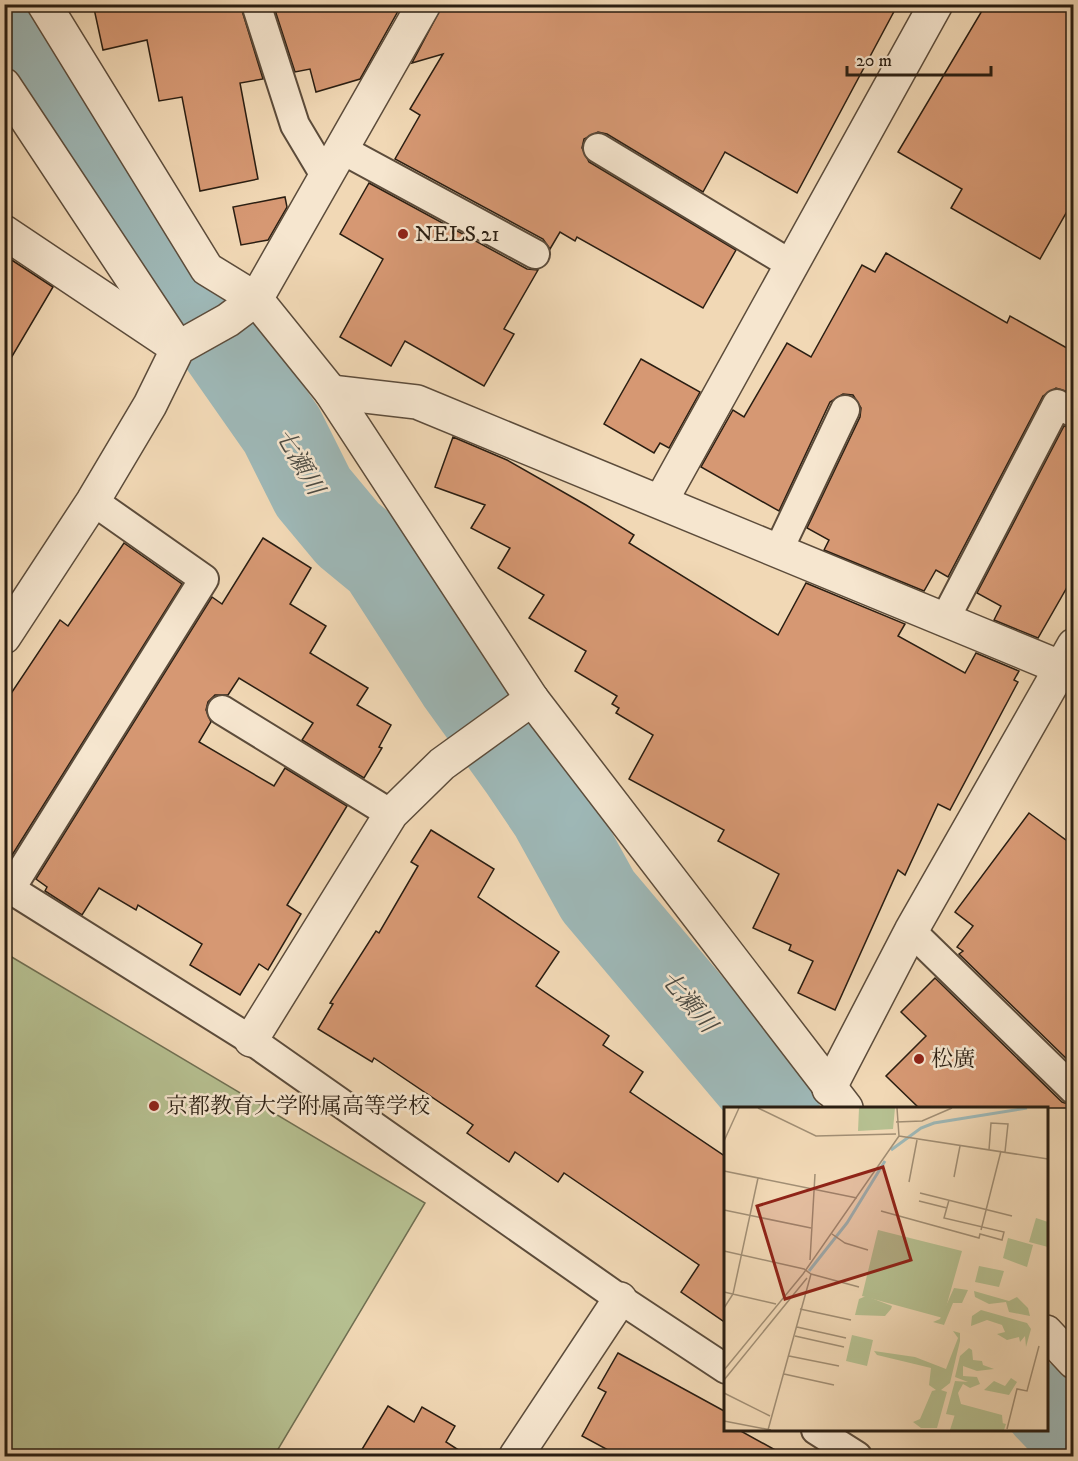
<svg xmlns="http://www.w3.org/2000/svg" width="1078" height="1461" font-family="'IM FELL DW Pica','Noto Serif JP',serif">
	<rect width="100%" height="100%" fill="#f1d8b5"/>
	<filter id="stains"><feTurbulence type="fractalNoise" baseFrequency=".00333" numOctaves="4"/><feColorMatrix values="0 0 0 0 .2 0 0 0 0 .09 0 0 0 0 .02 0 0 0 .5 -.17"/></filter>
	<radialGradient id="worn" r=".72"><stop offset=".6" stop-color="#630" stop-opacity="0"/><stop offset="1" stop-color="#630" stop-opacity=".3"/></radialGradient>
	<!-- garden -->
	<polygon fill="#b6c091" stroke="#706f52" stroke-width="1.5" points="5,953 425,1203 274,1456 5,1456"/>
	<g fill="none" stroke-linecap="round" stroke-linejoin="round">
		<!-- river -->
		<g stroke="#9eb8b7" stroke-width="86">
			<polyline points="4,23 139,226 282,430 313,492 348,534 382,562 459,681 521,767 552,813 598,896 777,1108"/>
			<polyline points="1046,1406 1074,1435"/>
		</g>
	</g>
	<!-- building -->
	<g fill="#d69873" stroke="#2a1e12" stroke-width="1.5">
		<polygon points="93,4 240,4 263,79 240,83 258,179 200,191 182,97 159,101 147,40 103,50"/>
		<polygon points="273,4 402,4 360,79 316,92 310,69 295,72"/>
		<polygon points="443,4 898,4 797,193 725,152 703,192 607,134 598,132 584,139 582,148 589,162 736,250 703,308 577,237 575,241 560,232 550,249 543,239 395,159 420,115 410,109 443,54 412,63"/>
		<polygon points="986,4 1074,4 1074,199 1040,259 951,208 962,189 898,152"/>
		<polygon points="369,183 527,269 538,270 504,329 514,334 484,386 405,341 391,366 340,337 383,259 340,234"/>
		<polygon points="285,197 287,207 268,240 241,245 233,207"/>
		<polygon points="886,253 1007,323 1010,316 1074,352 1074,394 1056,388 1043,396 948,577 936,570 924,591 824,550 829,540 807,528 860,417 861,408 853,395 843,394 830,402 779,511 701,467 733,410 744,417 787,343 811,357 862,265 875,272"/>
		<polygon points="4,255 53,287 4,370"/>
		<polygon points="641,359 700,392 669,448 660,443 654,453 604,424"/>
		<polygon points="1064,426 1074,429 1074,575 1038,638 994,620 1001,606 977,593"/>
		<polygon points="453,437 507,460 586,505 634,535 629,543 778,635 806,583 905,624 898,636 965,673 976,653 1019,671 1014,680 1018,682 950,810 938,804 905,875 898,870 835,1010 798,993 813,961 789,950 791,945 753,928 779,874 718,841 724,830 629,779 653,735 616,713 619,708 612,704 617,696 575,671 586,651 529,618 544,595 498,568 510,548 471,528 485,505 435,487"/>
		<polygon points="263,538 311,568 290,604 326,626 310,653 368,688 357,705 391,725 379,747 382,748 364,778 302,740 313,723 239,678 228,695 215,695 208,702 206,710 211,722 199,742 274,786 285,768 347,806 287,905 301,914 268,970 259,964 240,995 190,965 202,944 138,905 136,910 99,888 82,915 45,891 47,887 36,879 212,597 222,604"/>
		<polygon points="124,543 182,584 9,860 4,857 4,704 60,620 68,626"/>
		<polygon points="1029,813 1074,846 1074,1066 959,954 963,951 957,947 973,926 955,912"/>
		<polygon points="431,830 494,869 478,897 559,952 536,986 609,1036 603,1045 643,1072 630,1092 726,1157 726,1323 681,1292 699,1265 564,1173 558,1182 515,1152 509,1162 467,1133 473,1125 374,1058 372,1062 318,1029 333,1004 330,1003 376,931 379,933 418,866 411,862"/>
		<polygon points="935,978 1062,1102 1074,1106 1074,1108 919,1108 886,1076 926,1036 901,1012"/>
		<polygon points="618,1353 726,1412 726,1430 739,1430 786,1456 619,1456 582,1436 606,1392 598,1388"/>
		<polygon points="388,1406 414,1422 422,1407 455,1426 446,1442 468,1456 358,1456"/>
	</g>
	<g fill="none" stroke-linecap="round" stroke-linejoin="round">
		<!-- service casing -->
		<g stroke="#5c4c3b" stroke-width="32">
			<g id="service">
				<polyline points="256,4 295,125 326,177"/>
				<polyline points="598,148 792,265"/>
				<polyline points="341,149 535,254"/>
				<polyline points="778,551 845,410"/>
				<polyline points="944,621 1057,404 1074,413"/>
				<polyline points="222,710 391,814"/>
				<polyline points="4,885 251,1040 620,1299 726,1369"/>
				<polyline points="11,888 204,579 93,501"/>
				<polyline points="911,931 1074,1090"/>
				<polyline points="816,1430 857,1456"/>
			</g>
		</g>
		<!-- minor casing -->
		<g stroke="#5c4c3b" stroke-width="36">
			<g id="minor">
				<polyline points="44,4 207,269 256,299 331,392 532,699 846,1108"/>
				<polyline points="4,85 178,348"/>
				<polyline points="4,232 167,341"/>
				<polyline points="331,392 417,402 1074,673"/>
				<polyline points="661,501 936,4"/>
				<polyline points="4,637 93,501 150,405 178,348 228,320 256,299 424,4"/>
				<polyline points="251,1040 391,814 442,764 532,699"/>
				<polyline points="829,1089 911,931 1074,645"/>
				<polyline points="1046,1332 1074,1362"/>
				<polyline points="516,1456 620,1299"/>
			</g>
		</g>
		<!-- service -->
		<use href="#service" stroke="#f6e6cf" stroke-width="28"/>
		<!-- minor -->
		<use href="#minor" stroke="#f6e6cf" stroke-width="33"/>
	</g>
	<!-- markers -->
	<g fill="#8f2418" stroke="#f6e6cf" stroke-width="2">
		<circle cx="403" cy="234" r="6"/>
		<circle cx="919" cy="1059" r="6"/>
		<circle cx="154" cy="1106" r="6"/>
	</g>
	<g text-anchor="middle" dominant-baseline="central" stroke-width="5" stroke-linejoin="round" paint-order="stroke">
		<!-- poi labels -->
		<g font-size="22" fill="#2a1e12" stroke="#f6e6cf" text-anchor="start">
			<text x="415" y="234">NELS 21</text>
			<text x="931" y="1059">松廣</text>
			<text x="166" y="1106">京都教育大学附属高等学校</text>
		</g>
		<!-- water labels -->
		<g font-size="24" font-style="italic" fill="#4d4c44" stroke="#f6e6cf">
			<text transform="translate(299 462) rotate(60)">七瀬川</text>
			<text transform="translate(688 1002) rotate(50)">七瀬川</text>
		</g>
	</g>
	<!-- overview -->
	<g transform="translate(724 1107)">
		<rect width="324" height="324" fill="#f1d8b5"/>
		<path d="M135 1H171L169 22 134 24ZM255 159 280 164 275 180 251 175ZM128 228 149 233 143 259 122 254Z" fill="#b6c091"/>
		<path d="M230 181 244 183 238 196H229L220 218 209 215 216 212ZM250 184 285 194 293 190 304 201 306 209 285 205 282 195 265 197 251 190ZM142 189 168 199 167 202 161 209 131 208 135 192ZM257 203 303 216 307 222 302 240 301 229 296 235 295 230 283 233 273 227 281 225 278 218 263 213 247 219 248 209ZM229 224 236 226V234L226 276 217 283 223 285 213 321H197L189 315 196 312 208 284 212 283 205 278 207 261 153 248 150 244 191 250 222 262 234 231ZM245 241 248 243 249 253 258 254 259 258 270 262 253 264 239 259V269L253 270 256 277 246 281 239 277 234 286 237 297 278 308 279 318 222 307 231 274 244 275 231 270 236 249ZM287 271 293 275 285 288 260 283 270 274 281 279Z" fill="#b6c091"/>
		<path d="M312 111 324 115V140L305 135ZM154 123 238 144 219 211 138 189ZM284 131 309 138 303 160 279 151ZM232 304 282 317 280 323H226Z" fill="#b6c091"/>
		<path fill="none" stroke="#9eb8b7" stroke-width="3" d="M167 43 197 21 210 16 303 1M85 164 123 116 161 54"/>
		<path fill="none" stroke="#a18e74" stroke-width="1.5" d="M34 1 92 29 172 27M173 1 175 29M172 15 198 14 228 1M175 29 324 52M0 34 15 1M265 43 267 16 284 17 281 45M0 64 133 91M230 70 236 39M185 75 193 33M196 86 288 109M195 94 223 101M0 103 87 121M157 104 255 131 256 127 278 133 280 125 220 111 225 93M257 123 277 44M108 127 121 136 144 143M0 144 80 162 87 167 135 180M86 153 91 67M0 185 52 197M0 201 9 187 34 71M76 202 127 213M73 220 122 231M71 229 120 240M65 249 115 259M0 263 79 167 175 29M60 267 110 278M0 273 83 171M0 286 46 309M0 314 47 323M283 322 293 282 303 284 315 239M44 323 87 167"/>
		<path fill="#8f2418" fill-opacity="0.15" stroke="#8f2418" stroke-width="3" d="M159 60 187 153 61 192 33 99Z"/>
		<rect width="324" height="324" fill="none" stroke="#2a1e12" stroke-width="3"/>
	</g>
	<!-- margin -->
	<rect width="1078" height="1461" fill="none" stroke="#f1d8b5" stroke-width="24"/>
	<rect x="6" y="6" width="1066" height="1449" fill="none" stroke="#2a1e12" stroke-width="3"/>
	<rect x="12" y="12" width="1054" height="1437" fill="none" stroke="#2a1e12" stroke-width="1.5"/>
	<!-- scale -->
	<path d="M847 66v9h144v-9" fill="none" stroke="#2a1e12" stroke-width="3"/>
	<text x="856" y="66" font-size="18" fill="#2a1e12" stroke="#f6e6cf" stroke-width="4.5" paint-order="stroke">20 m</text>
	<rect width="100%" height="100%" filter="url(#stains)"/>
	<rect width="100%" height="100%" fill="url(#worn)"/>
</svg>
